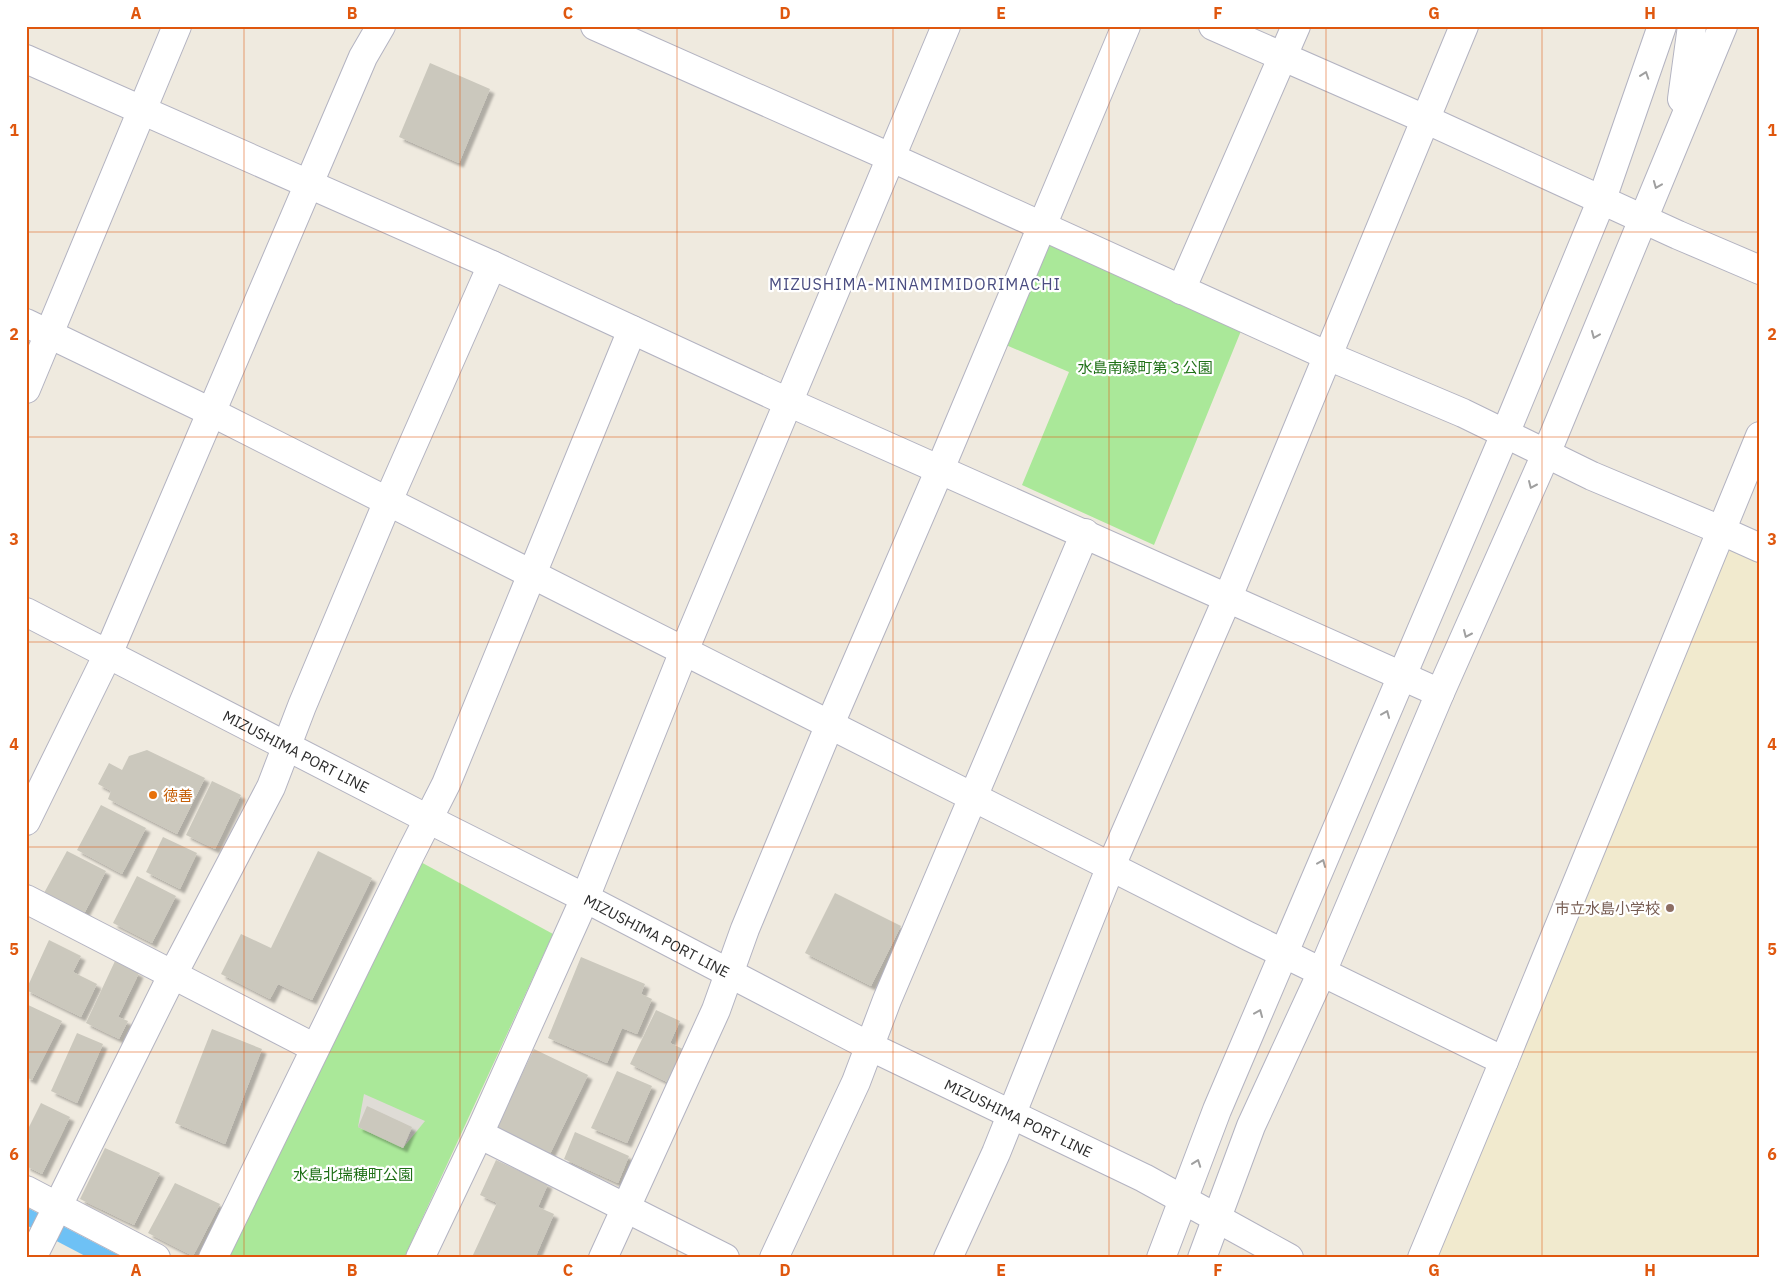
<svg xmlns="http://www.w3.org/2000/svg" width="1786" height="1284" font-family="'IBM Plex Sans','Noto Sans JP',sans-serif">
	<defs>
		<filter id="shadow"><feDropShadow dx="4.5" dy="4.5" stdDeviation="1" flood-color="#0004"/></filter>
	</defs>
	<rect width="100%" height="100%" fill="#efeadf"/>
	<!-- education -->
	<polygon fill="#f1eace" points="1729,546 1760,559 1760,1258 1436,1258"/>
	<!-- green -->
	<g fill="#aae899">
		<polygon points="1050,243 1243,326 1154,545 1022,485 1069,372 1006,345"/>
		<polygon points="417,860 553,934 404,1258 221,1258"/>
	</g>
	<!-- plaza -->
	<polygon fill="#dfdcd6" points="364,1094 425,1121 403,1148 358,1127"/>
	<!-- water -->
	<polygon fill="#6ec1f5" points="26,1207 124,1258 89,1258 26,1225"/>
	<!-- building -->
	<g fill="#cbc8bd" filter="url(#shadow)">
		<polygon points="430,63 490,89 459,163 399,137"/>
		<polygon points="147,750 205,778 177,834 108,799 111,791 98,784 109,763 122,770 129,756"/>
		<polygon points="212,781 241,795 215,849 186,835"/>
		<polygon points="101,805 146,828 122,874 77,850"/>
		<polygon points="163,837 197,853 180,889 146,872"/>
		<polygon points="67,851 106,871 84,914 44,893"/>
		<polygon points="318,851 372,878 312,1000 278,984 270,999 221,974 241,934 271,948"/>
		<polygon points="137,876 176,896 152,943 113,923"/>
		<polygon points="835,893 901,926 871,986 805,953"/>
		<polygon points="49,940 81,956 73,972 97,984 81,1017 26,990"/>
		<polygon points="581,957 645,984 641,994 652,999 637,1034 622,1028 607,1063 548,1038"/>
		<polygon points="115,961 139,973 118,1017 128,1021 119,1039 86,1023"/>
		<polygon points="26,1004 62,1021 32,1080 26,1077"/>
		<polygon points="656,1010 680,1021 670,1043 685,1050 669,1083 630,1064"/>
		<polygon points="212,1029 262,1049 225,1144 175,1123"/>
		<polygon points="77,1033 103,1044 77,1103 51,1091"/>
		<polygon points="534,1049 588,1075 549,1156 495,1130"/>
		<polygon points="617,1071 652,1086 627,1143 591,1128"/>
		<polygon points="41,1103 70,1117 42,1174 26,1166 26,1133"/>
		<polygon points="367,1106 412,1127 403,1148 358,1127"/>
		<polygon points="575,1132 629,1156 618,1183 564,1159"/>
		<polygon points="105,1148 160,1173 134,1225 80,1199"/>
		<polygon points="496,1160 548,1184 538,1207 554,1214 535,1258 479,1258 473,1255 497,1203 480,1195"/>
		<polygon points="175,1183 220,1204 193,1256 148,1233"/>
	</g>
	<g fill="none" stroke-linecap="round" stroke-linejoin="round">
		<!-- minor casing -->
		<g stroke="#b3b3c1" stroke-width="30">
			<g id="minor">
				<polyline points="595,26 890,157 1328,356 1463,413 1592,476 1711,526 1760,548"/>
				<polyline points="1213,26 1425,119 1678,235 1760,270"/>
				<polyline points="26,59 492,265 788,402 1440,693"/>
				<polyline points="1181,290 1296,26"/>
				<polyline points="26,323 211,412 1246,935 1504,1061"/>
				<polyline points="26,389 177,26"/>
				<polyline points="26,821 108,654 363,57 381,26"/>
				<polyline points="26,899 315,1048"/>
				<polyline points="479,1134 725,1258"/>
				<polyline points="26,1190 156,1258"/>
				<polyline points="32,1258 172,976 271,787 302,706 388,501 492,265"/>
				<polyline points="213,1258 410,855 446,784 632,330"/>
				<polyline points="420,1258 479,1134 585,898 684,651 946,26"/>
				<polyline points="603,1258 716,1010 745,929 830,724 940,469 1126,26"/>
				<polyline points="774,1258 856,1082 887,1000 1085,533"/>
				<polyline points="948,1258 996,1153 1111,866 1228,597 1464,26"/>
				<polyline points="1422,1258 1504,1061 1760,436"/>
			</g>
		</g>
		<!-- tertiary casing -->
		<g stroke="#b3b3c1" stroke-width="30">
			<g id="tertiary">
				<polyline points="1682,99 1692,26"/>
				<polyline points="1161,1258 1217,1110 1505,434 1602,199 1662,26"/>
				<polyline points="1202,1258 1251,1126 1322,972 1440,693 1546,454 1723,26"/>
			</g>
		</g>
		<!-- secondary casing -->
		<g stroke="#b3b3c1" stroke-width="30">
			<g id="secondary">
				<path id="s1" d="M26 612 428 819 585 898 869 1046 1144 1178 1289 1258"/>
			</g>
		</g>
		<!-- minor -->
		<use href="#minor" stroke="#fff" stroke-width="28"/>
		<!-- tertiary -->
		<use href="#tertiary" stroke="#fff" stroke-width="28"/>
		<!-- secondary -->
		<use href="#secondary" stroke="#fff" stroke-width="28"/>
	</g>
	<!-- one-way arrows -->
	<defs><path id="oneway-chevron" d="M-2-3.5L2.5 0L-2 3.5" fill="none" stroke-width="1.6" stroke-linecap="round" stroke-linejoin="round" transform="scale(1.25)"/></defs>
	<g stroke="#a0a0a0">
		<use href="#oneway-chevron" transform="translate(1645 75) rotate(-71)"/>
		<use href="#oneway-chevron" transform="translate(1657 185) rotate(112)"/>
		<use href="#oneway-chevron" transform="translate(1595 335) rotate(113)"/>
		<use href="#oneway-chevron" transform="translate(1532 485) rotate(114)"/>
		<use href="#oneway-chevron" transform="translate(1467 634) rotate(114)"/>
		<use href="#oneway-chevron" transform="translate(1386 714) rotate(-67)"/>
		<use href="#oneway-chevron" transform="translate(1322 863) rotate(-67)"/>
		<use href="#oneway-chevron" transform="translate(1259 1013) rotate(-67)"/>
		<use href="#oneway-chevron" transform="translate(1197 1163) rotate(-70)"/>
	</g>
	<!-- grid -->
	<path fill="none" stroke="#df570e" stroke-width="1" stroke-opacity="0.55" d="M244 26V1258M460 26V1258M677 26V1258M893 26V1258M1109 26V1258M1326 26V1258M1542 26V1258M26 232H1760M26 437H1760M26 642H1760M26 847H1760M26 1052H1760"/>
	<!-- markers -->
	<circle fill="#e8710a" stroke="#fff" stroke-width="2" cx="153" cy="795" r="5"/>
	<circle fill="#8d6e63" stroke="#fff" stroke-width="2" cx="1670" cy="908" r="5"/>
	<g text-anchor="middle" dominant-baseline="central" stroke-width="4.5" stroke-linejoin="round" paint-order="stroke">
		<!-- park labels -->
		<g font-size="15" fill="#1f7017" stroke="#fff">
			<text x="1145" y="367">水島南緑町第３公園</text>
			<text x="353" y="1174">水島北瑞穂町公園</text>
		</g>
		<!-- street labels -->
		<g font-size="15" fill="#2d2d2d" stroke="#fff">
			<text stroke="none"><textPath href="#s1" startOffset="304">MIZUSHIMA PORT LINE</textPath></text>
			<text stroke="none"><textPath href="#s1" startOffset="709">MIZUSHIMA PORT LINE</textPath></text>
			<text stroke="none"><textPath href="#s1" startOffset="1114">MIZUSHIMA PORT LINE</textPath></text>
		</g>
		<!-- food labels -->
		<g font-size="15" fill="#c56008" stroke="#fff" text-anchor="start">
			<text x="163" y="795">徳善</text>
		</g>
		<!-- education labels -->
		<g font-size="15" fill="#785e54" stroke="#fff" text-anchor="end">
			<text x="1660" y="908">市立水島小学校</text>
		</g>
		<!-- neighbourhood labels -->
		<g font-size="16" letter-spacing="1" fill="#4a4d81" stroke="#fff">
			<text x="915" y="284">MIZUSHIMA-MINAMIMIDORIMACHI</text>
		</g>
	</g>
	<!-- border -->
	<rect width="1786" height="1284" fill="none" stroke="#ffffff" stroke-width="55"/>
	<rect x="28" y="28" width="1730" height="1228" fill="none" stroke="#df570e" stroke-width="2"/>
	<g font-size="16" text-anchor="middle" font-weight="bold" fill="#df570e">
		<text x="136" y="19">A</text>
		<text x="352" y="19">B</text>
		<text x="568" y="19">C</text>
		<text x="785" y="19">D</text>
		<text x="1001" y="19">E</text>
		<text x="1218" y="19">F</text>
		<text x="1434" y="19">G</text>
		<text x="1650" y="19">H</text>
		<text x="14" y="136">1</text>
		<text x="1772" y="136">1</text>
		<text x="14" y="340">2</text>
		<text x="1772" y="340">2</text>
		<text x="14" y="545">3</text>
		<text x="1772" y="545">3</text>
		<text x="14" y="750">4</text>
		<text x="1772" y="750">4</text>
		<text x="14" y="955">5</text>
		<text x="1772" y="955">5</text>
		<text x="14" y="1160">6</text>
		<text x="1772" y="1160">6</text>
		<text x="136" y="1276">A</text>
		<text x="352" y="1276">B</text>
		<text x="568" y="1276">C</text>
		<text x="785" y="1276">D</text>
		<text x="1001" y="1276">E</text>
		<text x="1218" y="1276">F</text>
		<text x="1434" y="1276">G</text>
		<text x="1650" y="1276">H</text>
	</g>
</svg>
